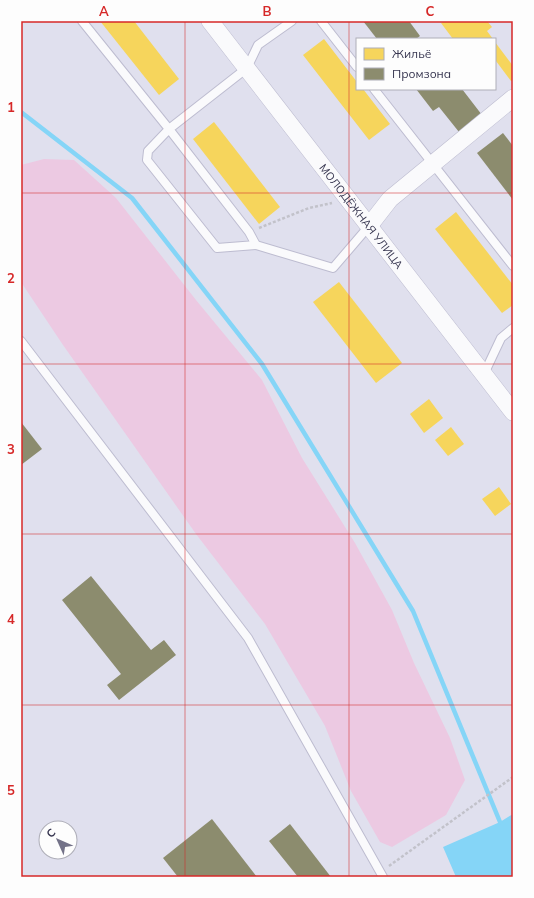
<svg xmlns="http://www.w3.org/2000/svg" width="534" height="898" font-family="Mulish,sans-serif">
	<rect width="100%" height="100%" fill="#e0e0ee"/>
	<!-- green -->
	<polygon fill="#ecc9e2" points="44,159 74,160 116,198 196,300 262,380 302,458 355,543 392,610 414,663 450,738 465,780 446,815 392,847 380,842 351,791 325,726 265,624 196,534 63,345 21,282 21,165"/>
	<!-- water -->
	<polygon fill="#85d5f7" points="513,814 513,877 456,877 443,847 500,822"/>
	<!-- homes -->
	<g fill="#f6d55c">
		<polygon points="100,21 134,21 179,79 159,95"/>
		<polygon points="445,21 487,21 492,27 487,31 493,39 453,39 441,23"/>
		<polygon points="324,39 357,82 357,89 363,89 390,124 369,140 303,55"/>
		<polygon points="495,42 513,66 513,80 511,81 496,61 495,62"/>
		<polygon points="214,122 280,207 259,224 193,139"/>
		<polygon points="456,212 513,285 513,305 502,313 435,229"/>
		<polygon points="339,282 402,363 376,383 313,302"/>
		<polygon points="429,399 443,418 424,433 410,414"/>
		<polygon points="451,427 464,444 448,456 435,440"/>
		<polygon points="499,487 511,504 495,516 482,499"/>
	</g>
	<!-- industry -->
	<g fill="#8c8c6e">
		<polygon points="363,21 409,21 420,36 416,39 377,39"/>
		<polygon points="416,89 462,89 482,115 459,132 439,107 433,111"/>
		<polygon points="503,133 513,146 513,200 477,153"/>
		<polygon points="21,422 42,449 21,465"/>
		<polygon points="91,576 151,650 164,640 176,655 119,700 107,685 121,674 62,600"/>
		<polygon points="212,819 257,877 178,877 163,858"/>
		<polygon points="290,824 331,877 298,877 269,841"/>
	</g>
	<g fill="none" stroke-linecap="round" stroke-linejoin="round">
		<!-- stream -->
		<polyline stroke="#85d5f7" stroke-width="4.5" points="21,112 132,198 262,364 413,611 500,822"/>
		<!-- lane casing -->
		<g stroke="#bdbcd0" stroke-width="10">
			<g id="lane">
				<polyline points="82,21 169,129 249,232 256,245 217,248 147,160 148,151 169,129 247,68 258,45 292,21"/>
				<polyline points="321,21 357,67"/>
				<polyline points="374,89 513,266"/>
				<polyline points="256,245 333,268 369,226"/>
				<polyline points="21,341 248,638 383,877"/>
				<polyline points="484,374 501,338 513,328"/>
			</g>
		</g>
		<!-- street casing -->
		<g stroke="#bdbcd0" stroke-width="18">
			<g id="street">
				<path id="s1" d="M210 21 513 412"/>
				<polyline points="369,226 390,199 513,98"/>
			</g>
		</g>
		<!-- path -->
		<g stroke="#c2c2ca" stroke-width="2.5" stroke-dasharray="3 2" stroke-linecap="butt">
			<polyline points="259,228 309,208 332,203"/>
			<polyline points="389,866 513,777"/>
		</g>
		<!-- lane -->
		<use href="#lane" stroke="#fafafc" stroke-width="8"/>
		<!-- street -->
		<use href="#street" stroke="#fafafc" stroke-width="17"/>
	</g>
	<!-- grid -->
	<path fill="none" stroke="#d62828" stroke-width="1" stroke-opacity="0.55" d="M185 21V877M349 21V877M21 193H513M21 364H513M21 534H513M21 705H513"/>
	<g text-anchor="middle" dominant-baseline="central" stroke-width="4" stroke-linejoin="round" paint-order="stroke">
		<!-- street labels -->
		<g font-size="11" fill="#383751" stroke="#fdfdfd">
			<text stroke="none"><textPath href="#s1" startOffset="247">МОЛОДЁЖНАЯ УЛИЦА</textPath></text>
		</g>
	</g>
	<!-- border -->
	<rect width="534" height="898" fill="none" stroke="#fdfdfd" stroke-width="44"/>
	<!-- legend -->
	<rect x="356" y="38" width="140" height="52" fill="#fdfdfd" stroke="#aeaeb8"/>
	<rect x="364" y="48" width="20" height="12" fill="#f6d55c" stroke="#aeaeb8"/>
	<text x="392" y="58" font-size="12" fill="#383751">Жильё</text>
	<rect x="364" y="68" width="20" height="12" fill="#8c8c6e" stroke="#aeaeb8"/>
	<text x="392" y="78" font-size="12" fill="#383751">Промзона</text>
	<!-- north arrow -->
	<g transform="translate(58 840) rotate(315)"><circle r="19" fill="#fdfdfd" stroke="#aeaeb8"/>
	<path d="M0-3L7 15L0 10L-7 15Z" fill="#737288"/>
	<text y="-6" font-size="11" font-weight="bold" text-anchor="middle" fill="#383751">С</text>
	</g>
	<rect x="22" y="22" width="490" height="854" fill="none" stroke="#d62828" stroke-width="1.5"/>
	<g font-size="13" text-anchor="middle" font-weight="bold" fill="#d62828">
		<text x="104" y="16">A</text>
		<text x="267" y="16">B</text>
		<text x="430" y="16">C</text>
		<text x="11" y="112">1</text>
		<text x="11" y="283">2</text>
		<text x="11" y="454">3</text>
		<text x="11" y="624">4</text>
		<text x="11" y="795">5</text>
	</g>
</svg>
